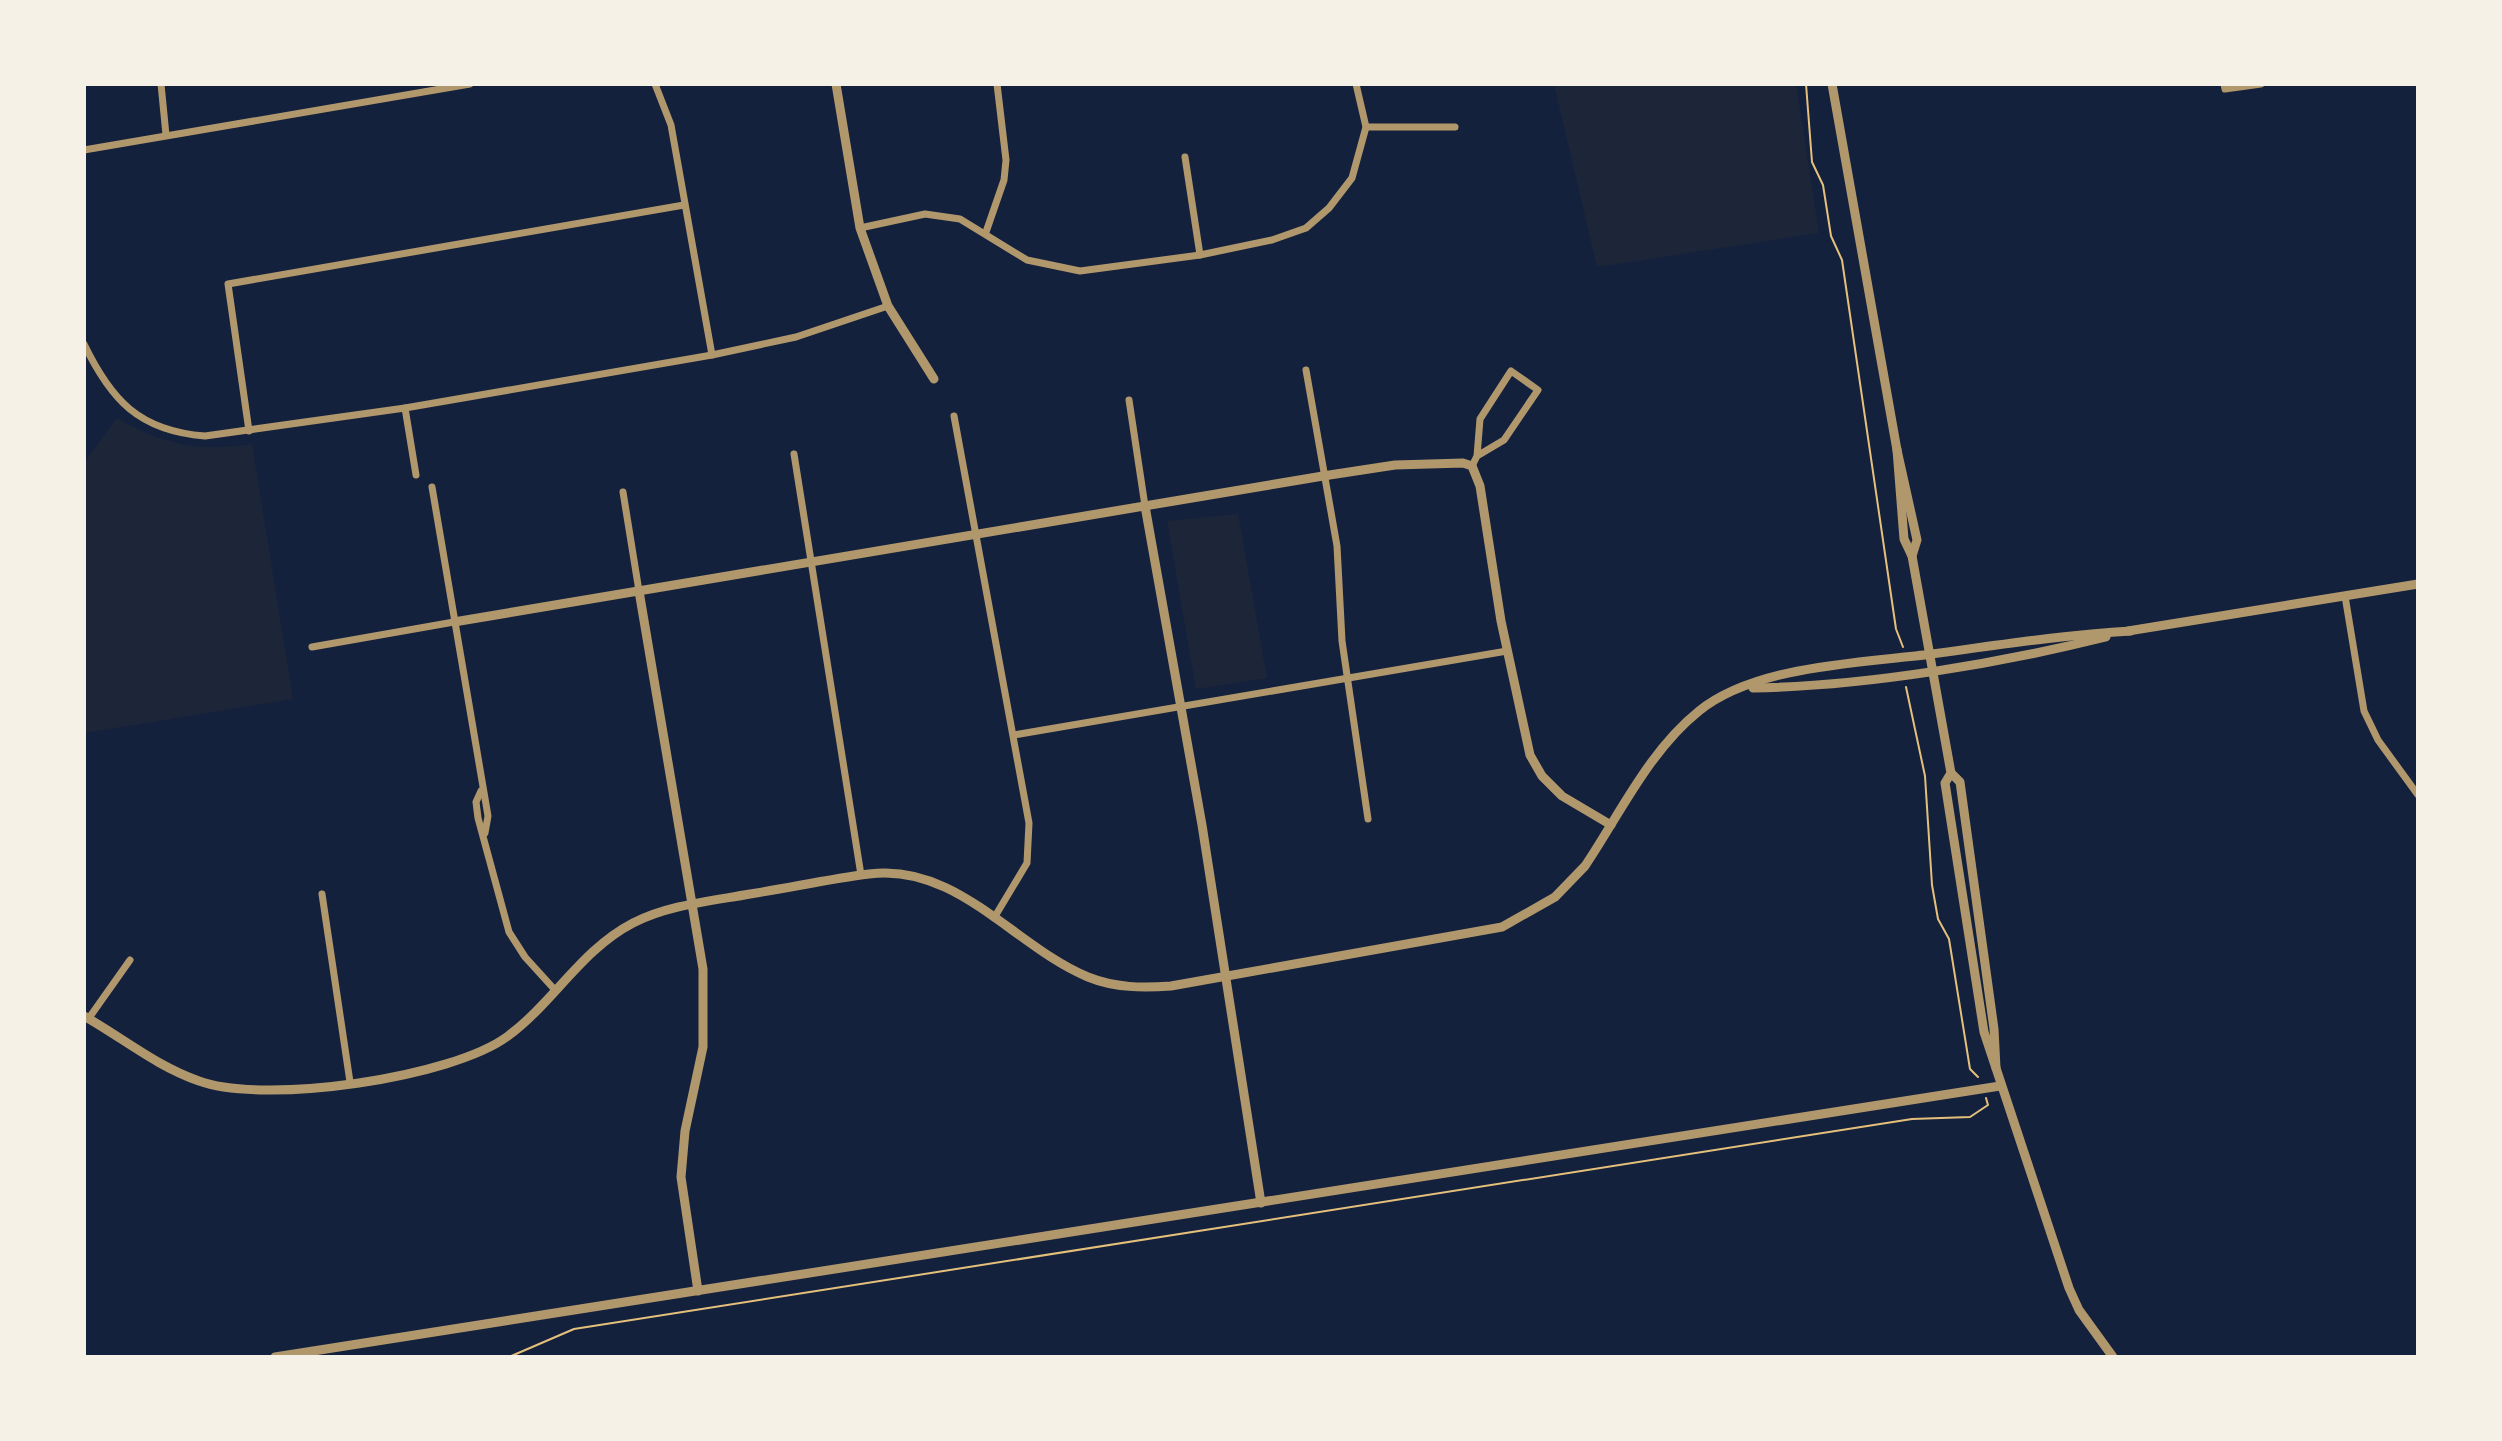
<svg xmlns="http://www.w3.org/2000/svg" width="2502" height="1441" font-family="Helvetica,sans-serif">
	<rect width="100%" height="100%" fill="#14213d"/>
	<!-- green -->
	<g fill="#1d2539">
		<polygon points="1554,84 1796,84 1819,233 1597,267"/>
		<path d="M117 418C163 445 200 452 252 444L293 699 84 733V463Z"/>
		<polygon points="1238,514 1267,678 1196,689 1167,521"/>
	</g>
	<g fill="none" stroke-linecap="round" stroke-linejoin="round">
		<!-- path -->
		<g stroke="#e5c07b" stroke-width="2">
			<polyline points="1806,84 1812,162 1823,185 1831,236 1842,260 1896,629 1903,647"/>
			<polyline points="1906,687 1925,776 1932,885 1938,919 1949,939 1970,1069 1978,1077"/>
			<polyline points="509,1357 574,1329 1912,1119 1970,1117 1988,1105 1986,1098"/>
		</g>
		<!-- minor -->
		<g stroke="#b1986c" stroke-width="7">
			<polyline points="161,84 166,135"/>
			<polyline points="655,84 671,125 712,355"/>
			<polyline points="2224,84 2225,89 2261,84"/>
			<polyline points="1366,127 1455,127"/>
			<polyline points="84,150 470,84"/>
			<polyline points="1185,157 1200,255"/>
			<polyline points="860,228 925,214 960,219 1027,260 1080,271 1200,255 1272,240 1306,228 1329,208 1352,178 1366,127 1356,84"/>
			<polyline points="986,232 1004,180 1006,160 997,84"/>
			<path d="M84 344C111 400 139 431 205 436L405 408 712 355 796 337 888 306"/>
			<polyline points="1306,370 1337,546 1342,641 1368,819"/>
			<polyline points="1129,400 1145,506"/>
			<polyline points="405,408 416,475"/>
			<polyline points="954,416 1029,823 1027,863 994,918"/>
			<polyline points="249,431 228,284 684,205"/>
			<polyline points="794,454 861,875"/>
			<polyline points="1472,466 1477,456 1480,419 1511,371 1538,390 1504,440 1477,456"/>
			<polyline points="432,487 488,816 485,833"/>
			<polyline points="623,492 639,591"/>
			<polyline points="2345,596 2364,711 2378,740 2418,795"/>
			<polyline points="312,647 454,622"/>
			<polyline points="1014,735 1507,651"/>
			<polyline points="481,791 476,802 478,818 509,932 525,957 555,990"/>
			<polyline points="322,894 350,1082"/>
			<polyline points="89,1018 130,960"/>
		</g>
		<!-- tertiary -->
		<g stroke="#b1986c" stroke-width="9">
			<polyline points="836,84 860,228 888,306 934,379"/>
			<polyline points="1832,84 1897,450 1917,540 1912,556"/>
			<polyline points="1897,450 1904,539 1912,556 1951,773 1960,782 1994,1029 1996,1068"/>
			<polyline points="1145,506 1202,825 1261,1203"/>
			<polyline points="639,591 703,969 703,1047 685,1131 681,1177 698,1291"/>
			<polyline points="454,622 1323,476 1395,465 1463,463 1472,466 1480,486 1501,621 1530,755 1542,776 1562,796 1611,825"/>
			<polyline points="2128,631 2418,584"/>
			<path d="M1753 688C1866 686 1997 664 2106 637"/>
			<polyline points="1951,773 1945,783 1984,1032 2069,1288 2079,1310 2113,1357"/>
			<path d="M84 1016C123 1038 156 1066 199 1081 265 1105 452 1078 508 1036 554 1002 581 950 633 923 668 905 711 901 750 894 789 888 829 879 869 874 956 862 1015 947 1088 977 1115 988 1143 988 1171 986L1502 927 1555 897 1585 866C1620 814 1649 751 1699 711 1756 665 1862 663 1932 654 1999 645 2064 635 2131 631"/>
			<polyline points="275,1357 2000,1086"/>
		</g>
	</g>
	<!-- border -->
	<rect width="2502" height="1441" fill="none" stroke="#f6f1e7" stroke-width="172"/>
</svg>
